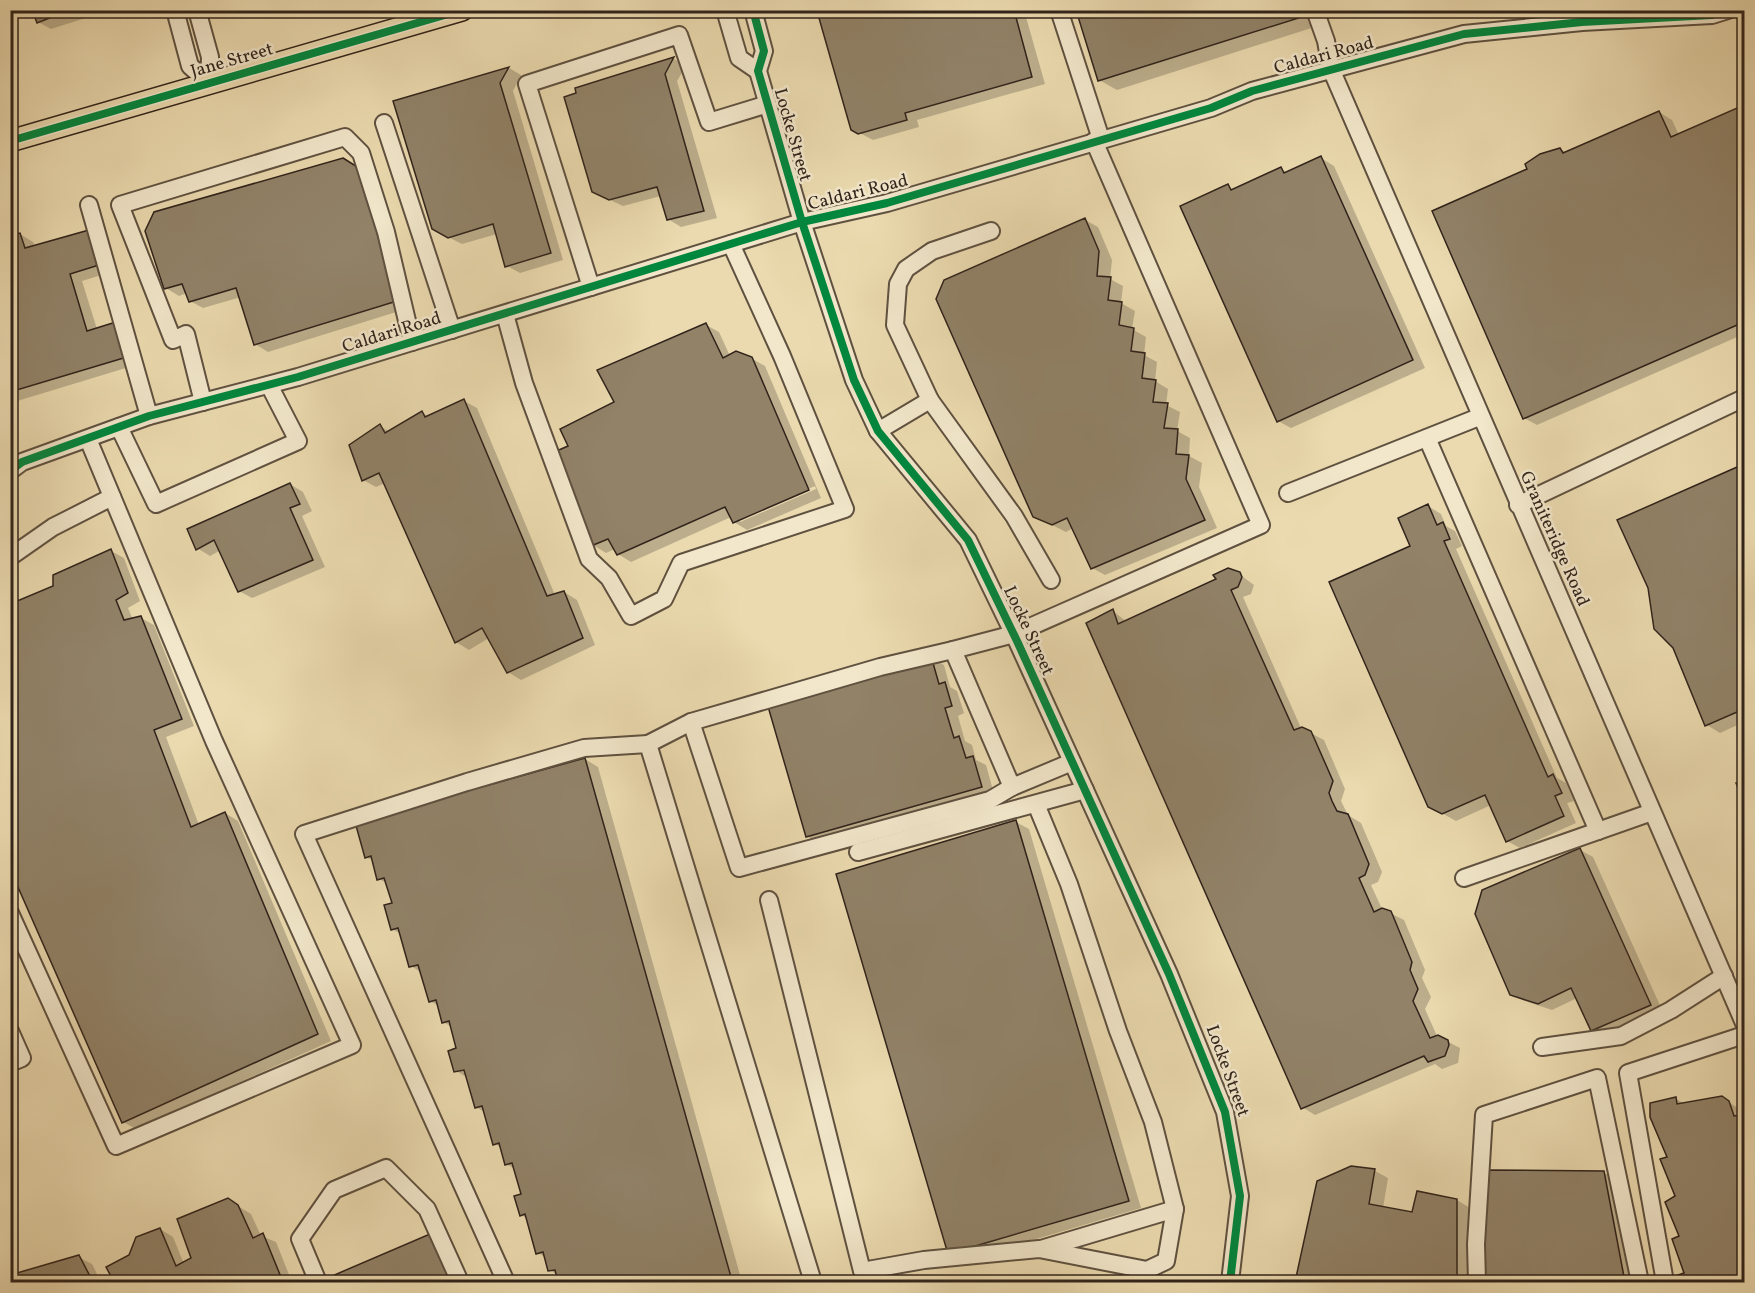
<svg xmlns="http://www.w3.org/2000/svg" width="1755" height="1293" font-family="Vollkorn,serif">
	<rect width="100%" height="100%" fill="#ebdaaf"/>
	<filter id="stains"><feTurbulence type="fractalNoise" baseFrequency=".00333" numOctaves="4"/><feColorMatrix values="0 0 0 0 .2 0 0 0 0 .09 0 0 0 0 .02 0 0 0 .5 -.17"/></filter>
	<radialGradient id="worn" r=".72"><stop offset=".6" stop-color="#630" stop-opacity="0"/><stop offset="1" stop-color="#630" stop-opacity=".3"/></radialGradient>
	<!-- shadow -->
	<g fill="#0003" fill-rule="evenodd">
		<polygon points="18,10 111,10 51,29 38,22 35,14 28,16"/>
		<polygon points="825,10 1024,10 1045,84 917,120 919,127 873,140 852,129"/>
		<polygon points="1077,10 1320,10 1324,24 1117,90 1099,80"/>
		<polygon points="674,59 686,66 677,81 717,218 681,227 668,219 661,196 623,206 606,198 577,89"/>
		<polygon points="509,68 521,75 513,91 563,260 520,273 507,266 497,234 462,244 446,236 394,102"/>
		<polygon points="1744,100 1744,334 1537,425 1524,418 1529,170 1560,149 1567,153 1659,112 1672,120 1679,135 1744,107 1742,102"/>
		<polygon points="1321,158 1334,166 1425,368 1291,428 1278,421 1228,186 1234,190 1281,169 1288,173"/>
		<polygon points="372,177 409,308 268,352 255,344 241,297 203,308 190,301 187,293 179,296 166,288"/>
		<polygon points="1085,220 1098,227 1112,260 1110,279 1123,286 1121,303 1135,311 1132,329 1146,337 1144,355 1157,362 1155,381 1168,389 1166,405 1180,412 1177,431 1190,438 1189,456 1202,463 1199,487 1217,528 1105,575 1092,568 1073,528 1066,532 1034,516"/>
		<polygon points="89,231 111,272 82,281 97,329 139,364 14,402 16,407 10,408 10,237 20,234 33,242 35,247"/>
		<path d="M706 325 719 332 730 356 751 358 765 366 821 498 747 530 734 522 731 517 631 562 618 554 615 549 606 553 593 545 570 447ZM815 486 816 489 740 522V519Z"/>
		<polygon points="464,401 477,408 555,595 564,592 577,600 595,645 521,680 508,672 489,638 469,650 456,642 385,483 376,487 363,480 380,426 390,432 422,412 429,417"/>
		<polygon points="1744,466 1744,722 1720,733 1707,725 1650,588 1619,521"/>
		<polygon points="290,484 303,492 312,511 302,516 325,567 252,598 239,591 221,550 210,556 197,548"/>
		<polygon points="1428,506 1441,514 1446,526 1455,531 1462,546 1456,549 1557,778 1566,783 1574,801 1567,803 1576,823 1520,848 1507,841 1491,805 1456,821 1429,806 1412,547"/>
		<polygon points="111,551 124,558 140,601 128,608 133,620 141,618 154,625 194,726 166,737 199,825 225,813 238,821 331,1041 136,1129 123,1122 54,587"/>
		<polygon points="1239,574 1254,585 1251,594 1243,597 1301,728 1324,740 1345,789 1341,801 1348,815 1361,823 1382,872 1378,882 1371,885 1382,909 1404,920 1425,970 1422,978 1431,997 1425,1009 1437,1036 1460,1048 1458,1063 1442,1069 1435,1064 1315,1115 1302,1107 1088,623 1113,611 1127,622"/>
		<polygon points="931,658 944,665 950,687 957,691 964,713 958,716 965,741 972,745 976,760 986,765 994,794 820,844 807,836"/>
		<polygon points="585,759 598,767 742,1282 560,1282 558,1275 550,1270 545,1257 538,1253 528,1219 521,1215 522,1195 515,1169 506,1164 502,1148 495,1144 486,1113 476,1107 468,1078 456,1071 458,1050 452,1027 443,1022 439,1006 430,1001 422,973 411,966 401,934 392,929 393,904 388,884 379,879 374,861 366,857"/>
		<polygon points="1016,822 1029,829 1141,1208 962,1261"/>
		<polygon points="1580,850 1593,857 1663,1012 1605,1038 1592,1030 1577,998 1552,1010 1525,1001 1511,994"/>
		<polygon points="1722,1098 1741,1110 1744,1118 1744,1282 1675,1282 1674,1278 1686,1274 1669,1158 1676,1099 1685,1104"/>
		<polygon points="1351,1168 1375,1171 1388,1178 1383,1208 1413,1214 1457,1200 1470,1208 1469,1282 1297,1282 1318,1182"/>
		<polygon points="1603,1172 1616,1180 1636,1282 1484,1282"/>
		<polygon points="228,1200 251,1214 261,1236 276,1242 292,1282 116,1282 108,1268 131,1256 160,1229 173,1237 184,1264 193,1258"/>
		<polygon points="430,1236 460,1282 329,1282 327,1280"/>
		<polygon points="78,1257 92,1264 101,1282 10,1282 10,1277"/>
	</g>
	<!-- building -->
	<g fill="#918268" stroke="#30231b" stroke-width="1.5">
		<polygon points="32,10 79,10 67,11 37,23"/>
		<polygon points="824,10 1014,10 1032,77 905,113 907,120 858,134 851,130 819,18"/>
		<polygon points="1076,10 1306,10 1308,15 1098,81"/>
		<polygon points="674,57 665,74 704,211 667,220 657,187 609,200 592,192 564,97 576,93 575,88"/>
		<polygon points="509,67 500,83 551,253 505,267 493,224 448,238 432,229 393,101"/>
		<polygon points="1744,100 1744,322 1523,419 1432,211 1527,169 1525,164 1540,154 1560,148 1563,153 1659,111 1671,137 1742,106 1740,102"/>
		<polygon points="1321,156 1413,360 1277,422 1180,206 1228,184 1231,190 1281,167 1284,173"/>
		<polygon points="343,158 359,168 397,301 254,345 236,288 189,302 182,284 164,289 145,231 154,212"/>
		<polygon points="1085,218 1099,251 1097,276 1111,277 1108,300 1122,302 1119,325 1134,328 1131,351 1145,353 1142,378 1156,380 1153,402 1168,403 1164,428 1178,429 1176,454 1189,455 1186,479 1205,520 1091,569 1067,518 1052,525 1033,517 936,299 944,280"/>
		<polygon points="89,230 99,265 70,274 87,331 116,322 127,357 10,392 10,235 20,233 25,248"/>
		<polygon points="706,323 723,358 736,351 752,357 809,490 733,523 725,507 617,555 608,539 591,546 552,453 568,446 560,429 614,402 597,370"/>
		<polygon points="464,399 547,596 564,591 583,638 507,673 482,628 455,643 379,473 362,481 349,445 380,424 385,433 422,411 425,417"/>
		<polygon points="1744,464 1744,709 1705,726 1673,648 1654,629 1648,588 1617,520"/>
		<polygon points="290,483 300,504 290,508 313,560 238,592 214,540 196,550 187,529"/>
		<polygon points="1428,504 1437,525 1443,522 1450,539 1444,541 1548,777 1553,774 1562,793 1555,796 1564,816 1506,842 1485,795 1442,814 1428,807 1329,582 1410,546 1398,518"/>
		<polygon points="111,549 128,593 116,600 124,620 141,616 182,719 154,730 191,827 225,812 318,1034 122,1123 10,869 10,604 53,586 53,575"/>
		<polygon points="1228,568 1240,572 1242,577 1238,587 1231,590 1294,730 1302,727 1311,731 1333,781 1329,793 1332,801 1337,811 1348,814 1369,864 1365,875 1359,878 1374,912 1382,908 1391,911 1412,962 1410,970 1418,989 1413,1001 1430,1038 1438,1035 1448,1040 1449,1045 1445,1056 1428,1062 1424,1056 1301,1109 1086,623 1113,609 1118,624 1216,579 1213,575"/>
		<polygon points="931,656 939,684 945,682 952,706 945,708 954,738 959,736 966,758 973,756 982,787 806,837 767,703"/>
		<polygon points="585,758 731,1277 712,1282 558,1282 555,1270 548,1271 543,1252 536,1254 525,1214 520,1216 514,1196 521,1194 512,1163 505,1165 499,1143 493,1145 482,1106 475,1108 464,1070 454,1072 448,1051 456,1048 449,1021 442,1023 436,1000 429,1002 418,965 409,967 398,928 391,930 384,905 392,903 384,878 377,880 371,856 365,858 355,822"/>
		<polygon points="1744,780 1744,803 1736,783"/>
		<polygon points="1016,820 1129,1201 948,1254 836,874"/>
		<polygon points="1580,848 1651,1005 1591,1031 1571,988 1538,1004 1510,995 1475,914 1482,890"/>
		<polygon points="1722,1096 1729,1101 1734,1116 1741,1115 1744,1122 1744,1282 1673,1282 1672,1277 1684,1273 1672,1239 1679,1236 1665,1202 1675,1196 1660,1159 1667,1157 1650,1117 1650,1103 1676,1097 1677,1104"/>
		<polygon points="1351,1166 1375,1169 1369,1204 1412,1212 1417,1191 1457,1199 1457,1282 1295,1282 1317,1181"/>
		<polygon points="1486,1170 1604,1171 1625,1282 1482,1282"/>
		<polygon points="228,1198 238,1205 253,1238 263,1233 283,1282 114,1282 106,1267 129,1255 136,1237 160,1228 176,1266 191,1258 177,1219"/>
		<polygon points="430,1234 451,1282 327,1282 325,1279"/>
		<polygon points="79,1255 93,1282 10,1282 10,1275"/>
	</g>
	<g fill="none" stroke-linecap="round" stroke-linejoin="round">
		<!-- minor casing -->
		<g stroke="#5f5140" stroke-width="20">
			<g id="minor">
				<polyline points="175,10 190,66 209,83"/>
				<polyline points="197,10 210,57 209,83"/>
				<polyline points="725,10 739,58 758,71"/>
				<polyline points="753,10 764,51 758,71 802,222 854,380 878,431 968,540 1017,641 1169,974 1225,1112 1240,1196 1230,1282"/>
				<polyline points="1059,10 1101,139"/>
				<polyline points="1315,10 1326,41 1331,69 1744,1023"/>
				<polyline points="384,123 452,330"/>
				<polyline points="89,205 149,416"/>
				<polyline points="591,287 527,84 679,35 709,122 768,104"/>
				<polyline points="505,314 524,383 589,559 609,578 631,616 664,599 681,563 845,509 782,356 731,244"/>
				<polyline points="930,400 1014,516 1051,580"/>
				<polyline points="203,402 186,334 173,340 120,205 345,137 361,153 386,232 412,342"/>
				<polyline points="119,427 156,504 298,441 269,385"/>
				<polyline points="878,431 930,400 895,325 898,284 906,269 932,251 991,231"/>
				<polyline points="1427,438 1598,831"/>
				<polyline points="10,471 22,462 149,416 298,377 802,222 887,203 1211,108 1252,91 1464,34 1582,22 1712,15 1728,10"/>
				<polyline points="1288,493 1479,417"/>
				<polyline points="1518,505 1744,398"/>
				<polyline points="10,557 53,527 112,497"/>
				<polyline points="691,722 739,868 990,800 1012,787"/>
				<polyline points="648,744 691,722 880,667 953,650"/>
				<polyline points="1072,762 1012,787 953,650 1014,634 1261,525 1094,141"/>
				<polyline points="858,852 1085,790"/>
				<polyline points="1464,878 1652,812"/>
				<polyline points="769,900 862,1271 924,1260 1039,1249 1147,1270 1166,1261 1175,1209 1153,1122 1118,1031 1069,884 1036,804"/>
				<polyline points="10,913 116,1146 352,1045 214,741 88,439"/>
				<polyline points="10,1031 22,1058 10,1063"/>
				<polyline points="1542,1047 1621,1036 1671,1010 1724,976"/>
				<polyline points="1041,1249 1175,1209"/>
				<polyline points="318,1282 300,1239 334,1190 386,1168 427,1209 460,1282"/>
				<polyline points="506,1282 304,834 467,782 584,748 648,744 813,1282"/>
				<polyline points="1477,1282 1476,1244 1484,1115 1597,1078 1640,1282"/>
				<polyline points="1665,1282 1628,1073 1744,1035"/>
			</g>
		</g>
		<!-- major casing -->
		<g stroke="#30231b" stroke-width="24">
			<polyline id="major" points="10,141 462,10"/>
		</g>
		<!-- minor -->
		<use href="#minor" stroke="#f2e7cb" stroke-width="16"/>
		<!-- major -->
		<use href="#major" stroke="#ebdaaf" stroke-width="21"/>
		<!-- cycleway casing -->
		<g stroke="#f2e7cb" stroke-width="11">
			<g id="cycleway">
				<polyline points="753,10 764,51 758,71 802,222 854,380 878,431 968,540 1017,641 1169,974 1225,1112 1240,1196 1230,1282"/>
				<polyline points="10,141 462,10"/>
				<polyline points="10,471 22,462 149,416 298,377 802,222 887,203 1211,108 1252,91 1464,34 1582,22 1712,15 1728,10"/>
			</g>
		</g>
		<!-- cycleway -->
		<use href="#cycleway" stroke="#00873e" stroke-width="8"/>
	</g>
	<g text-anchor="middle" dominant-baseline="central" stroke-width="5" stroke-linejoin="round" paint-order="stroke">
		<!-- street labels -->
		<g font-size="18" fill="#30231b" stroke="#f2e7cb">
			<text transform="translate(1324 56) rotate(-15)">Caldari Road</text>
			<text transform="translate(232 61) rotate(-16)">Jane Street</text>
			<text transform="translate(792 135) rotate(74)">Locke Street</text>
			<text transform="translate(858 193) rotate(-14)">Caldari Road</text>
			<text transform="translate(392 333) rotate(-17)">Caldari Road</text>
			<text transform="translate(1554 539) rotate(66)">Graniteridge Road</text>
			<text transform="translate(1028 631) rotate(65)">Locke Street</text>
			<text transform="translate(1227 1071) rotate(70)">Locke Street</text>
		</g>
	</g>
	<!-- margin -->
	<rect width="1755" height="1293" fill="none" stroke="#ebdaaf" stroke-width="36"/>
	<rect x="12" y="12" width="1731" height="1269" fill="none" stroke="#30231b" stroke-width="3"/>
	<rect x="18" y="18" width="1719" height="1257" fill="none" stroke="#30231b" stroke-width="1.5"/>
	<rect width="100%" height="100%" filter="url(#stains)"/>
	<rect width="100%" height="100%" fill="url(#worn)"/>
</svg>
